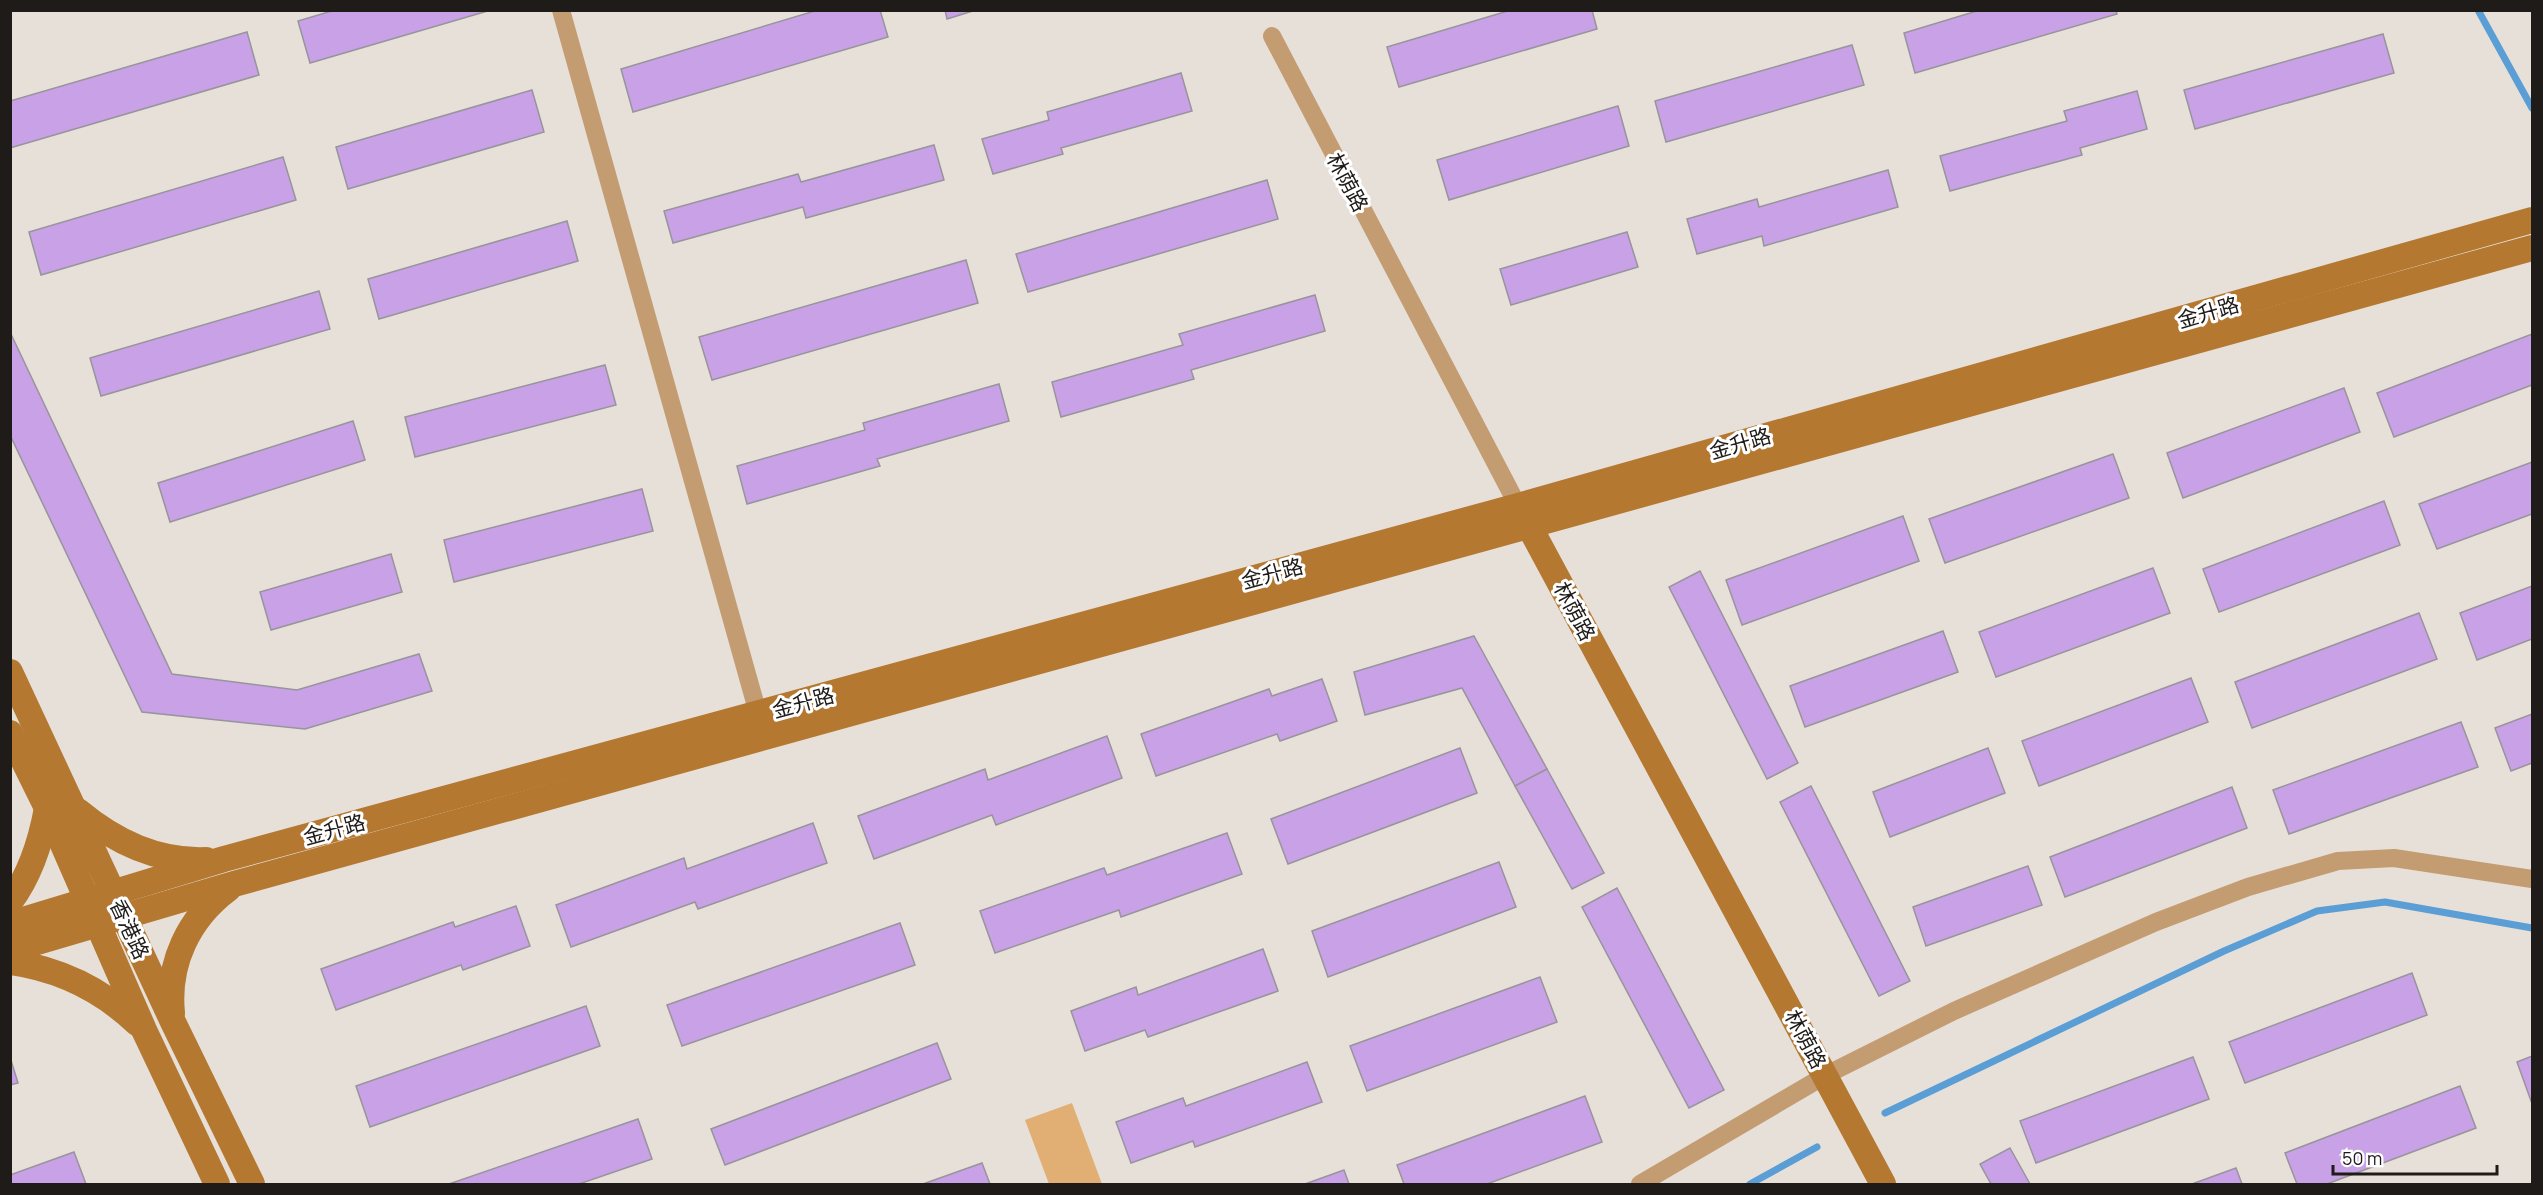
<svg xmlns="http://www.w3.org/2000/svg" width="2543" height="1195" font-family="Manrope,'Noto Sans SC',sans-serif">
	<rect width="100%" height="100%" fill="#e6e0d9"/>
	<!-- green -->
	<polygon fill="#e1ae74" points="1072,1103 1102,1184 1049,1184 1025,1120"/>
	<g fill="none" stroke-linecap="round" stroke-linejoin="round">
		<!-- stream -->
		<g stroke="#5a9ed5" stroke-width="7">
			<polyline points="2478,10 2532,108"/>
			<polyline points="1885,1113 2224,951 2317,911 2385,902 2532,928"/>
			<polyline points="1750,1184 1817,1147"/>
		</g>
	</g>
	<!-- building -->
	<g fill="#c9a1e7" stroke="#98949b" stroke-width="1.5">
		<polygon points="335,10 491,10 310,63 298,21"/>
		<polygon points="818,10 880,10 888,37 633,112 621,69"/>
		<polygon points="945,10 976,10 947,19"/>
		<polygon points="1511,10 1592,10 1597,29 1399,87 1387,47"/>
		<polygon points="1980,10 2116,10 2117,14 1915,73 1904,33"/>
		<polygon points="247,32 259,75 10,148 10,101"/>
		<polygon points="2383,34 2394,73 2195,129 2184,90"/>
		<polygon points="1852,45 1864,85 1666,142 1655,101"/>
		<polygon points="1181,73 1192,111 1061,148 1063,154 993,174 982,139 1049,120 1047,112"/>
		<polygon points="532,90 544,132 348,189 336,147"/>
		<polygon points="2137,91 2147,129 2080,148 2082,155 1950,191 1940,156 2067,121 2064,111"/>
		<polygon points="1618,106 1629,146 1449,200 1437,160"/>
		<polygon points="934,145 944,180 806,218 803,207 673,243 664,211 798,174 801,182"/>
		<polygon points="283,157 296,200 41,275 29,232"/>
		<polygon points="1888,170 1898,207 1764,246 1762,236 1697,254 1687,219 1757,199 1759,207"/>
		<polygon points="1267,180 1278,219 1028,292 1016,254"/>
		<polygon points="567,221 578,261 379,319 368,279"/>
		<polygon points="1627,232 1638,267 1511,305 1500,269"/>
		<polygon points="966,260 978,303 712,380 699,337"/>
		<polygon points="319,291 330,329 101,396 90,358"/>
		<polygon points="1315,295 1325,331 1191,370 1194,379 1061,417 1052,382 1183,345 1179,334"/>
		<polygon points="10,332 172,674 297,690 419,654 432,691 305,729 142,712 10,435"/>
		<polygon points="2532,334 2532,385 2394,437 2377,393"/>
		<polygon points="605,365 616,405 415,457 405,417"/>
		<polygon points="999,384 1009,421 877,459 880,466 747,504 737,466 865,430 863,423"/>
		<polygon points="2344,388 2360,432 2183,498 2167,453"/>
		<polygon points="353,421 365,460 170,522 158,483"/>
		<polygon points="2113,454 2129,498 1945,563 1929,519"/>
		<polygon points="2532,462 2532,514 2437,549 2419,504"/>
		<polygon points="642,489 653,531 454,582 444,540"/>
		<polygon points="2384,501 2400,545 2219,612 2203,569"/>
		<polygon points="1903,516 1919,561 1742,625 1726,580"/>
		<polygon points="391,554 402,592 271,630 260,592"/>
		<polygon points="2153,568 2170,613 1996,677 1979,632"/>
		<polygon points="1700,571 1798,763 1767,779 1669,587"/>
		<polygon points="2532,586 2532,639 2477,660 2460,613"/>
		<polygon points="2419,613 2437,659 2252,728 2235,682"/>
		<polygon points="1943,631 1958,672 1805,727 1790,686"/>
		<polygon points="1474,636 1547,769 1515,786 1462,688 1365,715 1354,672"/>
		<polygon points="2191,678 2208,722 2039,786 2022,741"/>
		<polygon points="1322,679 1337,721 1280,741 1277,734 1156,776 1141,734 1269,689 1272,696"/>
		<polygon points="2532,714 2532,763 2511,771 2495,728"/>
		<polygon points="2461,722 2478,767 2289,834 2273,790"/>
		<polygon points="1107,736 1122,778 996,825 992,815 874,859 858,816 985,769 988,780"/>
		<polygon points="1460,748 1477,793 1288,864 1271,819"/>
		<polygon points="1988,748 2005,793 1890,837 1873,792"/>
		<polygon points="1547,769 1604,873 1572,889 1515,786"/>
		<polygon points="1811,786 1910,981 1879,996 1780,802"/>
		<polygon points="2232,787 2247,828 2065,897 2050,857"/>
		<polygon points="813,823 827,863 698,909 695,902 571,947 556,905 684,858 687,869"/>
		<polygon points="1227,833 1242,874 1121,917 1119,910 995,953 980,911 1104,868 1107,875"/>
		<polygon points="1499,862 1516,907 1328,977 1312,931"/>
		<polygon points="2028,866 2042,905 1926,946 1913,907"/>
		<polygon points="1617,888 1724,1090 1689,1108 1582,907"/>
		<polygon points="516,906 530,946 463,970 461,965 336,1010 321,969 453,922 455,927"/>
		<polygon points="900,923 915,965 682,1046 667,1005"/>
		<polygon points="1263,949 1278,991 1148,1037 1145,1030 1085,1051 1071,1011 1136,987 1138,995"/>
		<polygon points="2412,973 2427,1015 2245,1083 2229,1042"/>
		<polygon points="1540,977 1557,1022 1367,1091 1350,1046"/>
		<polygon points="586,1006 600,1046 370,1127 356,1086"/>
		<polygon points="937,1043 951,1079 725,1165 711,1129"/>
		<polygon points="2532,1056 2532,1100 2531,1101 2517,1062"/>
		<polygon points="10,1057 18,1083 10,1085"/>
		<polygon points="2193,1057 2209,1099 2036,1163 2020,1121"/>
		<polygon points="1307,1062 1322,1102 1195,1147 1193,1141 1131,1163 1116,1122 1183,1098 1186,1106"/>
		<polygon points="2460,1086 2476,1128 2327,1184 2297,1184 2285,1153"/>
		<polygon points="1585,1096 1602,1142 1487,1184 1404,1184 1397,1165"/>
		<polygon points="638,1119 652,1159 579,1184 449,1184"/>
		<polygon points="2010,1148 2030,1184 1991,1184 1980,1164"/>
		<polygon points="74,1152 86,1184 10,1184 10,1175"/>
		<polygon points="982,1163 990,1184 923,1184"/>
		<polygon points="2236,1168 2242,1184 2192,1184"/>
		<polygon points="1344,1170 1349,1184 1305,1184"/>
	</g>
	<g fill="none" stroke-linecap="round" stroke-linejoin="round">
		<!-- street -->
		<g stroke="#c49c71" stroke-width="18">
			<polyline points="561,10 761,724"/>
			<polyline points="1272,36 1518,506"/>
			<polyline points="1640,1184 1826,1075 1954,1011 2156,922 2248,887 2338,861 2394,858 2532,879"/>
		</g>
		<!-- secondary -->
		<g stroke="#b47831" stroke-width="26">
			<polyline points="1521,511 1883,1184"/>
			<polyline points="10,672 173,1022 252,1184"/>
			<polyline points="10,733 47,808 144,1030 217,1184"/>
			<path d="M78 811C114 841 158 862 206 860"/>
			<path d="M10 902C31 874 41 841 47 808"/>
			<polyline points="10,924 224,859 1518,506 2532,220"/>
			<polyline points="10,950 234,884 2532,248"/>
			<path d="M10 962C60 969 101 989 137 1023"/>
			<path d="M172 1013C167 963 189 918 228 889"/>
		</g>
	</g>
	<g text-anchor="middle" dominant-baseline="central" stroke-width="6" stroke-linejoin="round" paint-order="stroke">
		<!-- street labels -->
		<g font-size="21" fill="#1e1b19" stroke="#fff">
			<text transform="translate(1348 182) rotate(62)">林荫路</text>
			<text transform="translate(2208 312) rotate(-16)">金升路</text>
			<text transform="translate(1740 443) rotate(-16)">金升路</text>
			<text transform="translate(1272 573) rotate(-15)">金升路</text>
			<text transform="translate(1575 611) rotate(62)">林荫路</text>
			<text transform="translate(803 702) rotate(-15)">金升路</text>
			<text transform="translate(334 829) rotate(-15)">金升路</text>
			<text transform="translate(130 929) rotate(65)">香港路</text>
			<text transform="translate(1806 1039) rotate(62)">林荫路</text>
		</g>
	</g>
	<!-- border -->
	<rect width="2543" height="1195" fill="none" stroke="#1e1b19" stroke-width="24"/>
	<!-- scale -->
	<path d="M2333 1165v9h164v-9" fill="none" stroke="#1e1b19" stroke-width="3"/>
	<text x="2342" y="1165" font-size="18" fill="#1e1b19" stroke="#ffffff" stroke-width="4.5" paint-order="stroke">50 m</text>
</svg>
